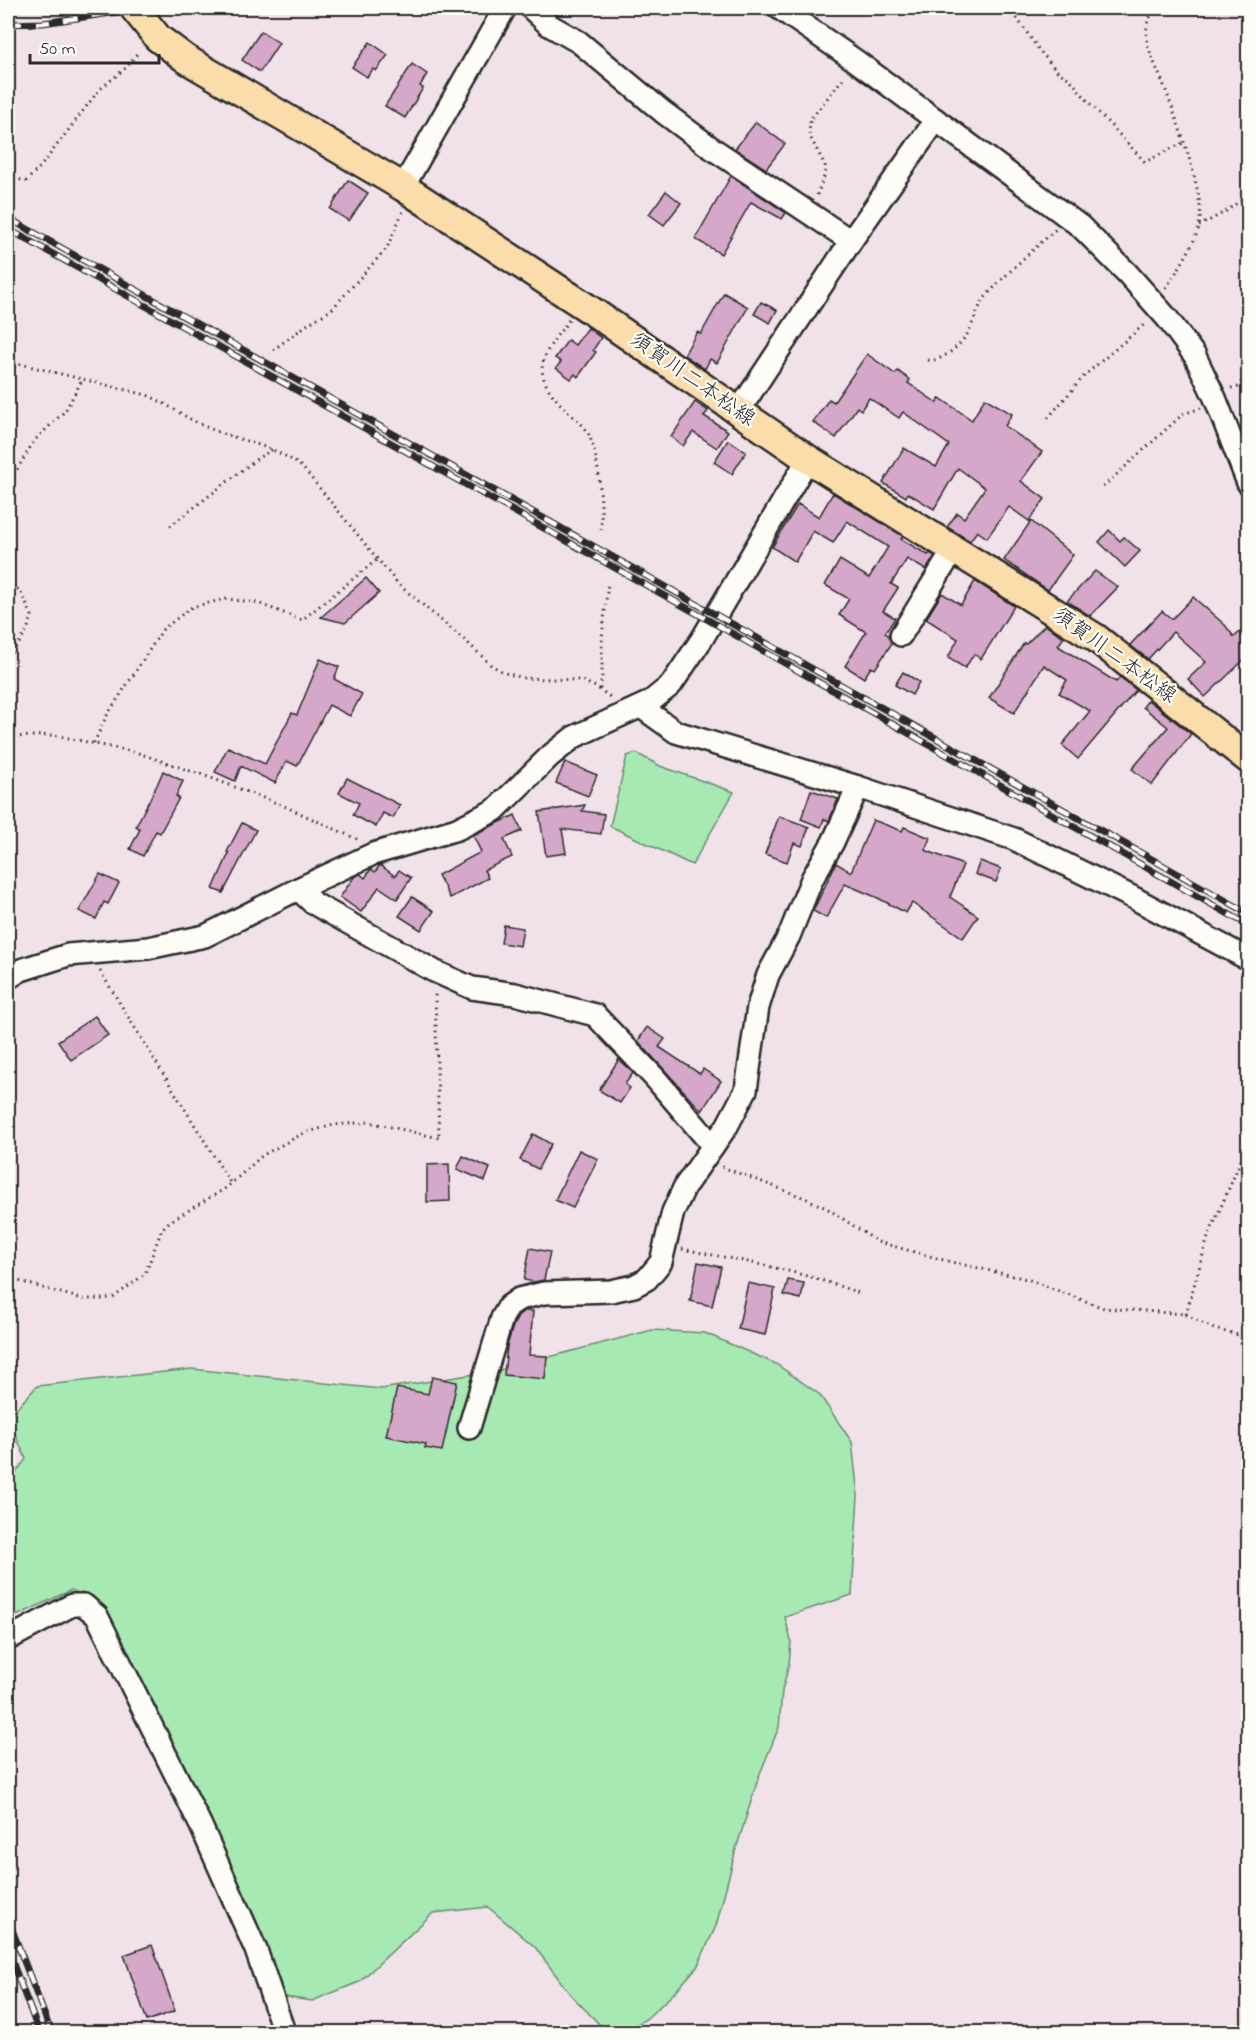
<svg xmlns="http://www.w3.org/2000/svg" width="1256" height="2040" font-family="'Indie Flower','Klee One',sans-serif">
	<rect width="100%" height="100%" fill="#f1e2e9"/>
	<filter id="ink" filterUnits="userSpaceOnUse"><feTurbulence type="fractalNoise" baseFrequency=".0167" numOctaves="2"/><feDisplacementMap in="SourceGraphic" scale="12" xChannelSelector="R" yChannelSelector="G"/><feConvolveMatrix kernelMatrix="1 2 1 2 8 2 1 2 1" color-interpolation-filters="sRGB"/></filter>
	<g filter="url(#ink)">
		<!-- green -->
		<g fill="#a6e9b3" stroke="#688a6f" stroke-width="1.5">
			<polygon points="636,753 660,766 734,792 692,865 610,826 627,756"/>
			<polygon points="652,1330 705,1333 776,1364 819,1394 852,1442 858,1496 852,1595 785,1617 791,1641 789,1664 782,1691 779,1727 759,1776 736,1849 716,1926 697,1967 673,1994 646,2019 625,2031 603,2028 570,1994 535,1947 488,1907 433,1913 359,1982 312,2001 285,1997 254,1925 123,1646 96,1600 71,1590 8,1620 8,1483 26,1459 8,1418 37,1386 192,1369 381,1389 500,1370"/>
		</g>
		<!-- building -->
		<g fill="#d5a7c9" stroke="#2b2b2b" stroke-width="1.5">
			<polygon points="261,31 279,43 260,72 242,60"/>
			<polygon points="370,42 388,55 376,71 373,69 367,77 352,67"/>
			<polygon points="412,64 427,74 420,86 423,88 405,118 385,106"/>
			<polygon points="756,122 785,144 766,169 735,149"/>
			<polygon points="731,176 786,213 782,219 751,202 721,254 695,239"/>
			<polygon points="348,180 368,193 349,221 330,209"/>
			<polygon points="666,191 681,203 664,225 649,214"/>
			<polygon points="724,293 748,307 717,363 710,359 705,369 684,355 697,332 701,334"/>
			<polygon points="761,302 777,310 770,323 754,314"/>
			<polygon points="588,328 601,338 593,350 596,352 578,377 575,374 571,379 556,368 561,362 555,358 568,340 575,345"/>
			<polygon points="867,354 895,374 898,371 910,380 908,383 937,403 940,398 972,420 985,398 1012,414 1005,426 1042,452 1021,481 1045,499 1029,521 1009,507 987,538 977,531 970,541 947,527 957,513 964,518 985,488 958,468 934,509 908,493 906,497 883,483 904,448 936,467 949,445 903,412 899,418 869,398 861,410 857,407 836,438 813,422 829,399 834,402"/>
			<polygon points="695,402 708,411 704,416 728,431 717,448 693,432 683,446 671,437"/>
			<polygon points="728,440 746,452 732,474 714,462"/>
			<polygon points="833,493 903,536 901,539 928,555 930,553 935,556 926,570 907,559 891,584 898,588 883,611 895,618 885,633 888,635 892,643 875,669 871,667 864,678 845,666 866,632 839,615 849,599 825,585 840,560 869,578 888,547 847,521 833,543 813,531 795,562 772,547 798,504 819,517"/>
			<polygon points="1031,521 1073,555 1048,590 1004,560"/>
			<polygon points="1109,530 1120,541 1124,537 1140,551 1125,567 1099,542"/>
			<polygon points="1095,571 1118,587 1090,616 1067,601"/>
			<polygon points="366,578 379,593 345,623 321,617"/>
			<polygon points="975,581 1014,606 981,659 974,654 965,668 948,658 958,639 926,619 942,593 961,605"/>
			<polygon points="1193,597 1225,625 1234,637 1240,632 1248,642 1248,656 1205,697 1188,679 1206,662 1173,632 1148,659 1130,645 1162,611 1172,619"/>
			<polygon points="1045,625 1064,637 1058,646 1116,682 1120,677 1136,690 1078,759 1062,745 1090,711 1059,693 1067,680 1044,665 1014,713 989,698 1024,643 1026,644"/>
			<polygon points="320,659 339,667 334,679 362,694 350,716 329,705 297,766 287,761 275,783 241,766 235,781 215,772 228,747 265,764 292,713 297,715"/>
			<polygon points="903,672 919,682 912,695 895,685"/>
			<polygon points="1148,700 1191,734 1152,785 1132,769 1168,727 1143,707"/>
			<polygon points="565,762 597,775 588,796 556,783"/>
			<polygon points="163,771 183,781 176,796 179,798 160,833 156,831 143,856 130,849 140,829 136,826 157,785"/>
			<polygon points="347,778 400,805 393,818 383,813 376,827 353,815 359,803 339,793"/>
			<polygon points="811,790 838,799 829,821 824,819 821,827 801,819"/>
			<polygon points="585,805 582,811 604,814 601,834 562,829 566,853 546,856 539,812"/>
			<polygon points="515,815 522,831 504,839 512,857 484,870 488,878 450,898 438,875 481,852 473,835"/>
			<polygon points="779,816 809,827 802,846 794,843 787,862 765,854"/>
			<polygon points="873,820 902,831 904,827 930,838 925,850 963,865 950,897 978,916 963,938 912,903 906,913 878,898 845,884 826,918 813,911 836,863 851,872"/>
			<polygon points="242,823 256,830 223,893 213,889 229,853 227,852"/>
			<polygon points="980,861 1001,869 996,882 975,874"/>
			<polygon points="380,865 395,876 399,870 411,878 397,899 379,887 361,912 340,897 354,877 360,874 365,878 371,869 375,872"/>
			<polygon points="100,874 119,883 108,904 104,902 96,919 79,911"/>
			<polygon points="412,897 434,911 421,930 399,916"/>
			<polygon points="504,925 523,928 520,946 501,943"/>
			<polygon points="95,1016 108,1035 71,1060 58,1041"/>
			<polygon points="647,1027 665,1039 659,1047 700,1074 703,1069 721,1081 702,1111 638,1041"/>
			<polygon points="619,1059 633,1073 625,1084 630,1088 620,1103 599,1090"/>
			<polygon points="533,1134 551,1144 538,1169 520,1160"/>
			<polygon points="579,1150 598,1159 573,1208 555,1200"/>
			<polygon points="463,1156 490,1168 485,1181 457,1169"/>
			<polygon points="449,1164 450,1201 427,1202 427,1165"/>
			<polygon points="530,1248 550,1252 544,1280 534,1282 524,1280"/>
			<polygon points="698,1262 721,1267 712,1306 690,1301"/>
			<polygon points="788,1280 804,1283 801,1299 784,1295"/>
			<polygon points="748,1283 775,1289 765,1335 738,1329"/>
			<polygon points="524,1311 533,1311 529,1355 547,1356 545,1379 504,1375 507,1346 513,1326 519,1315"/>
			<polygon points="432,1377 457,1382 442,1451 425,1448 426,1444 386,1436 397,1388 428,1394"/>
			<polygon points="152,1945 175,2011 147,2021 124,1955"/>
		</g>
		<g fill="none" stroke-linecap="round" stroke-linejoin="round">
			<!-- minor casing -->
			<g stroke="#2b2b2b" stroke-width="26">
				<g id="minor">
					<polyline points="531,8 549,25 579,42 663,112 710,147 851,241"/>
					<polyline points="779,8 856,61 1080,226 1127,273 1167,318 1195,356 1215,398 1248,483"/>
					<polyline points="403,187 505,8"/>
					<polyline points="738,412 851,241 936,120"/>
					<polyline points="901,635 954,549"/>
					<polyline points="641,707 676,732 858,787 1014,839 1132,897 1248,959"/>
					<polyline points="298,889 313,903 434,971 472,988 515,994 595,1015 655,1078 713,1146"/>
					<polyline points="8,978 21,970 68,955 148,948 205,936 298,889 373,854 457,829 495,810 550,756 574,737 650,702 671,685 702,639 808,459"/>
					<polyline points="469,1428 502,1318 509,1306 519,1299 544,1293 611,1291 634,1286 647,1279 661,1262 673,1212 685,1186 727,1126 746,1090 758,1007 768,975 789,936 812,879 833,842 858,787"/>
					<polyline points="8,1639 72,1605 84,1605 97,1616 201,1826 256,1950 284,2032"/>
				</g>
			</g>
			<!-- major casing -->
			<g stroke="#2b2b2b" stroke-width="32">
				<polyline id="major" points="134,8 158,38 186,59 403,187 589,309 808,459 1096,638 1248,759"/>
			</g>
			<!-- path -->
			<g stroke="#2b2b2b" stroke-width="3" stroke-dasharray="1.5 4.5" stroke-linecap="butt">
				<polyline points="1010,8 1039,50 1058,72 1070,79 1087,100 1145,162 1183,143"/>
				<path d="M1159 8C1153 12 1148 18 1147 26 1144 45 1156 66 1163 83 1174 112 1204 191 1200 220 1198 240 1177 272 1165 289"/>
				<polyline points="8,177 26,181 41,166 99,90 127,67 139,51"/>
				<polyline points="817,195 826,171 825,165 809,135 810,120 845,76"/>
				<polyline points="1199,226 1225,212 1248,195"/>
				<path d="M569 320C540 358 528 372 567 411 575 419 585 425 589 435 600 460 602 505 601 532"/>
				<polyline points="273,350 311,322 331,310 387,248 403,211"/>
				<path d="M928 360C941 363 962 344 968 333 975 319 978 305 989 293 1010 270 1033 250 1056 229"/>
				<path d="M8 361 147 395C166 403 181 415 200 424 234 441 273 443 303 468L398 584 468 643 491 665 505 673 524 678 580 680 596 687 613 699"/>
				<polyline points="1231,388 1238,387 1248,372"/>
				<polyline points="1048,418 1085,375 1146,323"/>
				<polyline points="8,485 34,441 65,411 82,380"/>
				<polyline points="1103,487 1183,414 1201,408"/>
				<polyline points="170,526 258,458 273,449"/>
				<path d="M8 581 20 591 32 616C28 631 18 646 8 657"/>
				<polyline points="600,689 602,676 602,638 608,583"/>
				<polyline points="8,737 54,735 138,753 214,779 284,806 359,840"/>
				<polyline points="94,743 106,717 163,629 192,607 225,599 255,602 302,620 378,559"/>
				<polyline points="100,971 231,1184"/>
				<polyline points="722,1167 805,1198 828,1209 878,1242 951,1262 1027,1279 1104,1308 1185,1314 1214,1329 1248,1337"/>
				<path d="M682 1249C743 1261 803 1271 861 1294"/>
				<polyline points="8,1278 82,1299 102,1299 114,1297 145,1274 162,1229 169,1222 226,1188 263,1155 304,1133 334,1125 369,1122 439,1138 435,992"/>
				<polyline points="1186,1314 1208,1237 1248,1144"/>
			</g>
			<!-- minor -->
			<use href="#minor" stroke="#fdfcf7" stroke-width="21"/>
			<!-- major -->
			<use href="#major" stroke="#faddab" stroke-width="27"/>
			<!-- rail casing -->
			<g stroke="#2b2b2b" stroke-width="7">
				<g id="rail">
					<polyline points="8,24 43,23 145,8"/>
					<polyline points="8,218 1248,913"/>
					<polyline points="8,229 712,622 1248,925"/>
					<polyline points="8,1919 51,2032"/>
					<polyline points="8,1951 39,2032"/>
				</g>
			</g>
			<!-- rail -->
			<use href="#rail" stroke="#fdfcf7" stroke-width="4.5" stroke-dasharray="14" stroke-linecap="butt"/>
		</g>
	</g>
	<g text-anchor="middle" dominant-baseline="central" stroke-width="4.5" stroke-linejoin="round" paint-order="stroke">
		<!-- street labels -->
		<g font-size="21" fill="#2b2b2b" stroke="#fdfcf7">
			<text transform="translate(692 380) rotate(35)">須賀川二本松線</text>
			<text transform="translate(1114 656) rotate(36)">須賀川二本松線</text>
		</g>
	</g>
	<!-- margin -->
	<rect width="1256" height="2040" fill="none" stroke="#fdfcf7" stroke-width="30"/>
	<rect x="15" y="15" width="1226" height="2010" fill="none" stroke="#2b2b2b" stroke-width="2" filter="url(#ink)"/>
	<!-- scale -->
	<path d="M30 54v9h129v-9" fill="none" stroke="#2b2b2b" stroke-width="3"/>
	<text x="39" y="54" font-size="18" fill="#2b2b2b" stroke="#fdfcf7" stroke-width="4.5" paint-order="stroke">50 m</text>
</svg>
